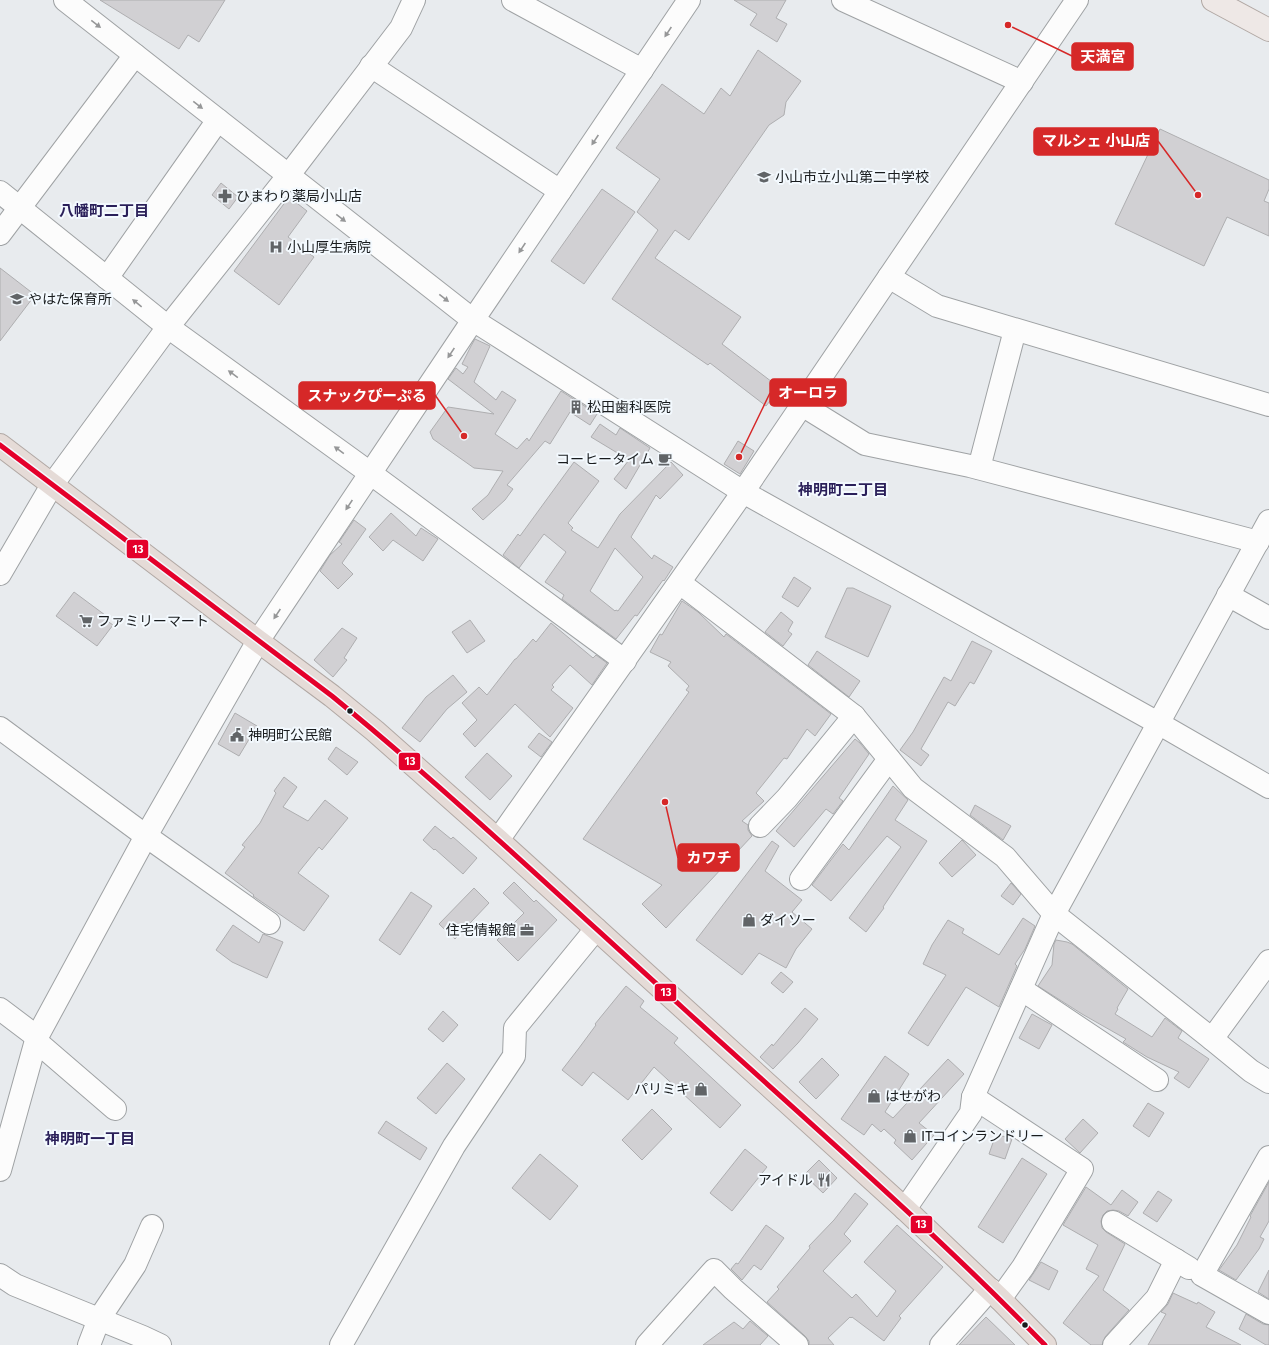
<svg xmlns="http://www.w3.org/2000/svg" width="1269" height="1345" font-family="'Fira Sans','Noto Sans JP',sans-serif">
	<rect width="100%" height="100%" fill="#e8ebee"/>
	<!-- building -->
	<g fill="#d1d0d3" stroke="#aeaeb0" fill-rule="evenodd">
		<polygon points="100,0 225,0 199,42 188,35 179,49"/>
		<polygon points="734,0 786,0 776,18 787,24 777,42 750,25 757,14"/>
		<polygon points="758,50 801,81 786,102 784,115 769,125 689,240 675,230 655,258 741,317 722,344 780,388 766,406 710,363 708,365 612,299 658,230 637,212 660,179 616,148 662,84 704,114 721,88 730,96"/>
		<polygon points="1160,129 1269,180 1269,189 1264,201 1269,203 1269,236 1227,217 1204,266 1115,224"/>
		<polygon points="221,183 238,197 229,209 212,195"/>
		<polygon points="602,189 635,212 584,284 551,261"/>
		<polygon points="289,197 307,211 288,237 314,257 279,305 234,271"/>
		<polygon points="0,268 35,295 0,341"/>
		<polygon points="475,339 490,346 474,382 496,400 502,391 516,400 495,434 517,449 527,438 529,441 561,391 597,414 590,425 570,412 550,444 545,441 507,485 513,489 505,500 483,520 472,509 488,495 503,471 474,468 433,439 430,432 448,407 494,414 448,379 456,368 463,374 468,367 462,364 471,346"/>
		<polygon points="600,424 616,435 620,428 650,448 626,489 614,479 629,460 591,437"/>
		<polygon points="738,441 754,451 740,474 724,464"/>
		<path d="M574 462 599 481 568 523 573 528 571 530 598 548 620 514 671 462 683 475 660 499 656 495 631 537 652 559 654 555 673 567 664 581 663 580 637 616 635 615 616 639 562 599 564 595 545 582 566 552 544 534 519 568 503 555 518 534 520 536ZM615 548 643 577 618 611 616 610 615 611 590 591Z"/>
		<polygon points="391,513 416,536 421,528 438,539 423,561 393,540 383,551 369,537"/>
		<polygon points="354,520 366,529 342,563 353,574 338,589 320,571 330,555 342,544 339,542"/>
		<polygon points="794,577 811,588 798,607 782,597"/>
		<polygon points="847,588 853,588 891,606 868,657 825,637"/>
		<polygon points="74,592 105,615 103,618 113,625 97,646 56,616"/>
		<polygon points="682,601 698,612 724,637 726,634 831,714 815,736 807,729 787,759 784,758 756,793 764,801 742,821 748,825 748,830 752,836 666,928 642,904 662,885 583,839 689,692 686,690 689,686 668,666 671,662 650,652 660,634 662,635"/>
		<polygon points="781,612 793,622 788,631 792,634 783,646 765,632"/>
		<polygon points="470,620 485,641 467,653 452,632"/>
		<polygon points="551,623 593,658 596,655 607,663 592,685 570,665 552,685 554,687 551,690 573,708 550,737 515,704 475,747 463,734 477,720 462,703 479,687 487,695 515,659 516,659 533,639 536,642"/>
		<polygon points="342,628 357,638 344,658 347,660 333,677 314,660"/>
		<polygon points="972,641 992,651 974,684 970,682 955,706 948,702 921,749 929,755 921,766 900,750 913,732 944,677 951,681"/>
		<polygon points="817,651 860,681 849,697 808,665"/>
		<polygon points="453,675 467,692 447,709 420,742 402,728 426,697"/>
		<polygon points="235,713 257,726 239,756 218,744"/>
		<polygon points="539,733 552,742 541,757 528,747"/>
		<polygon points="855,739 860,743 869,754 839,798 843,801 833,814 826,809 794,847 776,831"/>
		<polygon points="336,747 358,762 347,775 328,759"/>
		<polygon points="487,753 512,776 490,800 465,777"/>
		<polygon points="284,777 297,787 283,807 308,821 325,800 348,818 322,850 319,847 298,873 329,896 304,931 253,896 254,895 225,873 245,847 242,845 260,823 276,793 274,791"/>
		<polygon points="893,786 908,800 895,820 927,841 883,907 884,908 866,932 849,918 901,847 887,836 831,901 812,885 843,844 849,850"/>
		<polygon points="975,805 1011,826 1003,840 970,815"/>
		<polygon points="435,826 451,839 453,837 477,858 463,874 435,849 434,850 423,840"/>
		<polygon points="962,840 976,855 952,877 939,863"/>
		<polygon points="772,841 779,846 765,871 802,900 792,912 812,929 796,949 786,968 759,953 742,975 696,940"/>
		<polygon points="514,882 534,902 536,900 557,920 518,961 497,940 524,913 503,893"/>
		<polygon points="1011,883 1021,894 1013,905 1001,896"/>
		<polygon points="474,888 489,903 455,939 439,924"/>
		<polygon points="411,892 432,906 400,955 379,940"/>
		<polygon points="1023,918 1035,926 1025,949 1015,964 1017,966 999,1007 966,987 928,1046 908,1033 946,975 923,964 932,945 948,920 964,929 962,933 999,955"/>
		<polygon points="233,925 259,943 263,934 283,942 267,978 232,962 216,950"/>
		<polygon points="1056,940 1067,942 1072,944 1128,989 1117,1008 1118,1009 1115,1014 1152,1037 1165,1018 1182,1031 1178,1038 1209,1059 1189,1088 1174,1078 1179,1072 1147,1057 1123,1042 1126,1039 1082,1014 1038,986 1052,965 1054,944"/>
		<polygon points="781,972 793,982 783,993 771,983"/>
		<polygon points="626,986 644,1001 640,1007 678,1038 674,1043 741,1105 720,1128 654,1067 628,1100 593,1072 582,1086 562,1070 579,1048 596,1025 595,1024"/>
		<polygon points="805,1008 818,1019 798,1043 773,1069 760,1057 772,1044 773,1046"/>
		<polygon points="443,1011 458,1025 443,1042 428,1029"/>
		<polygon points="1032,1014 1052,1025 1039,1049 1019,1038"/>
		<polygon points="885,1056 909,1074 885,1112 893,1118 948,1059 964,1074 919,1123 934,1135 912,1160 894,1143 896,1140 884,1129 881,1132 872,1124 864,1135 841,1119"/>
		<polygon points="822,1058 839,1075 816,1099 799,1082"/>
		<polygon points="447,1063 465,1079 436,1114 417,1098"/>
		<polygon points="1148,1103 1164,1113 1149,1137 1133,1126"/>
		<polygon points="652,1109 672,1129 642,1160 622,1140"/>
		<polygon points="1083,1119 1098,1133 1080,1153 1065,1139"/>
		<polygon points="386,1121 427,1148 420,1160 378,1133"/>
		<polygon points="996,1134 1012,1139 1005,1159 989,1154"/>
		<polygon points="745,1149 767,1167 732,1211 710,1193"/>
		<polygon points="540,1154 578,1186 550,1220 512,1188"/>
		<polygon points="1022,1158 1047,1174 1003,1243 978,1227"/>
		<polygon points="819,1160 837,1178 823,1193 804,1175"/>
		<polygon points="1269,1182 1269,1221 1260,1237 1264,1239 1259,1249 1236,1280 1219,1270 1237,1245 1251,1217 1250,1216"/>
		<polygon points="1086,1187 1111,1205 1122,1190 1138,1202 1128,1216 1119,1211 1113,1210 1107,1211 1103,1215 1101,1221 1102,1228 1106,1232 1125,1244 1103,1290 1129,1310 1105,1337 1102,1345 1091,1345 1063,1323 1099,1276 1086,1269 1098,1245 1063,1225"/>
		<polygon points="1158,1191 1172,1200 1157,1222 1143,1213"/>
		<polygon points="855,1193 868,1204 844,1234 851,1241 823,1271 852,1298 856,1294 877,1317 896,1291 864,1262 897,1225 943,1267 899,1316 901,1318 884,1341 852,1317 851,1318 850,1317 828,1338 834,1345 809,1345 809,1341 805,1336 767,1302 779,1289 777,1287 810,1248 809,1246 834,1220"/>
		<polygon points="766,1225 784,1238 761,1270 754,1265 742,1280 731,1269 736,1263 738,1264"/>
		<polygon points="1041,1262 1058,1271 1049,1290 1029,1280"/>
		<polygon points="1269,1270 1269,1299 1258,1292"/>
		<polygon points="1173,1293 1197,1304 1198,1302 1215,1312 1206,1327 1241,1345 1148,1345 1166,1314 1161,1312 1168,1304"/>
		<polygon points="1246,1314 1263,1324 1269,1325 1269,1345 1266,1345 1239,1329"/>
		<polygon points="986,1317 1015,1345 959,1345"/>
		<polygon points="750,1321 768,1336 760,1345 703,1345 734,1322 743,1329"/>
	</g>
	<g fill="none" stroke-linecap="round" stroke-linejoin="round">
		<!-- minor casing -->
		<g stroke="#9fa2a4" stroke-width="24">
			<g id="minor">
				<polyline points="65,0 473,320 743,492 1158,723 1269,787"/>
				<polyline points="513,0 642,70"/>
				<polyline points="843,0 1022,82"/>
				<polyline points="371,66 560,191"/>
				<polyline points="0,192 168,327 370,473 625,661"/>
				<polyline points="0,234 135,55"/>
				<polyline points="889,277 937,306 1269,405"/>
				<polyline points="107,278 218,120"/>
				<polyline points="802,405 865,444 970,466 1258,542"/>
				<polyline points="979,468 1015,330"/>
				<polyline points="0,574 52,485 168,327 288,176 401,28 414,0"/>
				<polyline points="680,583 854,716 913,788 1005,857 1054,914 1212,1039 1251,1071 1269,1082"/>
				<polyline points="1228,595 1269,618"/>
				<polyline points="0,728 146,836 269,923"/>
				<polyline points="760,826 787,798 854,716"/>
				<polyline points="498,840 743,492 1077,0"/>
				<polyline points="801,879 889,759"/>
				<polyline points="1021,989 1157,1080"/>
				<polyline points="0,1009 37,1037"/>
				<polyline points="1212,1039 1269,961"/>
				<polyline points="36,1041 115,1109"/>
				<polyline points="973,1097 1082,1169 1023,1267 1000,1299"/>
				<polyline points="1269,1157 1202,1275 1269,1313"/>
				<polyline points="0,1170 37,1037 146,836 258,641 473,320 689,0"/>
				<polyline points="905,1209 971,1113 973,1097 1054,914 1269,521"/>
				<polyline points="1113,1222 1189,1268"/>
				<polyline points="0,1275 15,1285 143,1337 160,1345"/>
				<polyline points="89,1345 99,1319 135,1265 152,1226"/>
				<polyline points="341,1345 454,1146 514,1056 515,1028 596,929"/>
				<polyline points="647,1345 714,1270 733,1289 797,1345"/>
				<polyline points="941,1345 990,1289"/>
				<polyline points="1114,1345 1157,1298 1176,1260"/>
			</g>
		</g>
		<!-- major casing -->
		<g stroke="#b1a8a4" stroke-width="24">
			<polyline id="major" points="1213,0 1269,30"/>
		</g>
		<!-- highway casing -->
		<g stroke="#b1a8a4" stroke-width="24">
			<polyline id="highway" points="0,445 258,641 332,696 375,731 498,840 905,1209 1000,1299 1045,1345"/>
		</g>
		<!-- minor -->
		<use href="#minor" stroke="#fcfcfc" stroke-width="22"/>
		<!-- major -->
		<use href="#major" stroke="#eee8e6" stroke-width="22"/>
		<!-- highway -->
		<use href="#highway" stroke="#e5dbd7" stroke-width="22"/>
		<!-- bus-1 casing -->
		<g stroke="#f3f9fe" stroke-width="8">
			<path id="bus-1" d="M0 445 332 696C453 795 567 903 683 1008 805 1119 930 1227 1045 1345"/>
		</g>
		<!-- bus-1 -->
		<use href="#bus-1" stroke="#e4002b" stroke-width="5"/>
	</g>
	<!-- one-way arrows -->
	<defs><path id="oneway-solid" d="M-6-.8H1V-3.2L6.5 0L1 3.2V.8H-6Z"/></defs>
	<g fill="#969798">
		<use href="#oneway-solid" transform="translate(96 24) rotate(38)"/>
		<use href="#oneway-solid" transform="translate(668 32) rotate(124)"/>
		<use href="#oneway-solid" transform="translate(198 105) rotate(38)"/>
		<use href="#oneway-solid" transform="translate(595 140) rotate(124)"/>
		<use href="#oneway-solid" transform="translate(341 218) rotate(38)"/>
		<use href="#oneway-solid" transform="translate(522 248) rotate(124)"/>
		<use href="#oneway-solid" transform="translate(444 298) rotate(38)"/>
		<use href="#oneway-solid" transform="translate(137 303) rotate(-141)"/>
		<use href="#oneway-solid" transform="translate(451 353) rotate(124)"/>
		<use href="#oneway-solid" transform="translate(233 374) rotate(-144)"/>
		<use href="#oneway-solid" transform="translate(339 450) rotate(-144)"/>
		<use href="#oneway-solid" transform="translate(349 505) rotate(124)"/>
		<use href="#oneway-solid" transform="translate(277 614) rotate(124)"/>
	</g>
	<!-- icons -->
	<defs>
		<g id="school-bare" transform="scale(1.08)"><path d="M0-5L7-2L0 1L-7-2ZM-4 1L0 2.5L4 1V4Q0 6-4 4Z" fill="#616467" stroke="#f3f9fe" stroke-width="2.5" paint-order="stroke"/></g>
		<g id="pharmacy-bare" transform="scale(1.08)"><path d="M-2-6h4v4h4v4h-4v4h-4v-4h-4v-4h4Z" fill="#616467" stroke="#f3f9fe" stroke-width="2.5" paint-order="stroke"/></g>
		<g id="hospital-bare" transform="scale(1.08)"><path d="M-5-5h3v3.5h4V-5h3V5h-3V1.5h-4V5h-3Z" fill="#616467" stroke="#f3f9fe" stroke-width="2.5" paint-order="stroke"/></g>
		<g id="building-bare" transform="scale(1.08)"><path d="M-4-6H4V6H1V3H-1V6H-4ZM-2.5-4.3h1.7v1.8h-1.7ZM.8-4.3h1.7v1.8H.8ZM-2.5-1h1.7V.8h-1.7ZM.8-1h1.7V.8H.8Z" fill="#616467" stroke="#f3f9fe" stroke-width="2.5" paint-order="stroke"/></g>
		<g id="cafe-bare" transform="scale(1.08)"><path d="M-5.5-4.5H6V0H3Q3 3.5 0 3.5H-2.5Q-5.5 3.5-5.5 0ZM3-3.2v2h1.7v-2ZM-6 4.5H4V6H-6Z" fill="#616467" stroke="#f3f9fe" stroke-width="2.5" paint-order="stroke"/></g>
		<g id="supermarket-bare" transform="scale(1.08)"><path d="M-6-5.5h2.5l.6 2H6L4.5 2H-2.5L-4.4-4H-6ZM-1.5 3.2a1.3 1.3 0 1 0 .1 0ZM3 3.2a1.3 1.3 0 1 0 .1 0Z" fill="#616467" stroke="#f3f9fe" stroke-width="2.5" paint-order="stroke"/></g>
		<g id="civic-bare" transform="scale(1.08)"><path d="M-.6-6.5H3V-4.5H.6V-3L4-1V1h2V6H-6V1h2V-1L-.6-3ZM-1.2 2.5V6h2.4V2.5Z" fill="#616467" stroke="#f3f9fe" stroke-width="2.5" paint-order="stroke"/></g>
		<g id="shop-bare" transform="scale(1.08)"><path d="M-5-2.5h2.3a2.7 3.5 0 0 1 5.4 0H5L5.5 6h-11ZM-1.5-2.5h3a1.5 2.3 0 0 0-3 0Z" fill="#616467" stroke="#f3f9fe" stroke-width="2.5" paint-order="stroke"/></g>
		<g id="office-bare" transform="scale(1.08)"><path d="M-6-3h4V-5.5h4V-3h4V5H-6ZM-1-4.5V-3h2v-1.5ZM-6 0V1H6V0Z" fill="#616467" stroke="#f3f9fe" stroke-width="2.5" paint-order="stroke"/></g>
		<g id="restaurant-bare" transform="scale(1.08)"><path d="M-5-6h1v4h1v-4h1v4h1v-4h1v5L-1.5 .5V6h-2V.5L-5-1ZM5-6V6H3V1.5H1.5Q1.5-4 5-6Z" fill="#616467" stroke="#f3f9fe" stroke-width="2.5" paint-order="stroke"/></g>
	</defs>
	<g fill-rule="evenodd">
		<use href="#school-bare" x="764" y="177"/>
		<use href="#pharmacy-bare" x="225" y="196"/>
		<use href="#hospital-bare" x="276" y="247"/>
		<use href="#school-bare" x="17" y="299"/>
		<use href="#building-bare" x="576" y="407"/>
		<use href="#cafe-bare" x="665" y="459"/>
		<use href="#supermarket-bare" x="86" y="621"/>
		<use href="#civic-bare" x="237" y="735"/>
		<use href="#shop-bare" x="749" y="920"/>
		<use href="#office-bare" x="527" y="930"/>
		<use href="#shop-bare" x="701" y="1089"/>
		<use href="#shop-bare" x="874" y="1096"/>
		<use href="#shop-bare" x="910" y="1136"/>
		<use href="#restaurant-bare" x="824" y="1180"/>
	</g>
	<!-- markers -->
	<g fill="#191c1e" stroke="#f3f9fe" stroke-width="1.5">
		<circle cx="350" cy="711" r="3.5"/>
		<circle cx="1025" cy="1325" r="3.5"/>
	</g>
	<g text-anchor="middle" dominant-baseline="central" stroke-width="4" stroke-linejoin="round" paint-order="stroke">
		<!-- poi labels -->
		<g font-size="14" fill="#191c1e" stroke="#f3f9fe" text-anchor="start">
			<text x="775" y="177">小山市立小山第二中学校</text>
			<text x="236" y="196">ひまわり薬局小山店</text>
			<text x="287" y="247">小山厚生病院</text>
			<text x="28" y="299">やはた保育所</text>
			<text x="587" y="407">松田歯科医院</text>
			<text x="654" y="459" text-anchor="end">コーヒータイム</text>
			<text x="97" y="621">ファミリーマート</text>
			<text x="248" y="735">神明町公民館</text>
			<text x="760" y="920">ダイソー</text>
			<text x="516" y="930" text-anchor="end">住宅情報館</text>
			<text x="690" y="1089" text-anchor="end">パリミキ</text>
			<text x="885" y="1096">はせがわ</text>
			<text x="921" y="1136">ITコインランドリー</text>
			<text x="813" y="1180" text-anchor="end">アイドル</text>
		</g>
		<!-- neighbourhood labels -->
		<g font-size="15" font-weight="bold" fill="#2a1f59" stroke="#f3f9fe">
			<text x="104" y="211">八幡町二丁目</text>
			<text x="843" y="490">神明町二丁目</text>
			<text x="90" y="1139">神明町一丁目</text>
		</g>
	</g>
	<!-- callouts -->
	<path fill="none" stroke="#d62828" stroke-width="1.5" d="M1008 25L1072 56M1198 195L1158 141M739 457L770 393M464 436L435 395M665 802L678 858"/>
	<g fill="#d62828" stroke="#f3f9fe" stroke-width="1.5">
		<circle cx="1008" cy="25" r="4"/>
		<circle cx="1198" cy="195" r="4"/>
		<circle cx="739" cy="457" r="4"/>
		<circle cx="464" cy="436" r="4"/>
		<circle cx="665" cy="802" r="4"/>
	</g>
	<g fill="#d62828" stroke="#d62828" stroke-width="1.5">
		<rect x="1072" y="43" width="61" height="27" rx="4"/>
		<rect x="1034" y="128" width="124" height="27" rx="4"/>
		<rect x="770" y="379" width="76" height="27" rx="4"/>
		<rect x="299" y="382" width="136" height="27" rx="4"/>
		<rect x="678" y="844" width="61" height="27" rx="4"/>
	</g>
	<g font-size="15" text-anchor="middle" font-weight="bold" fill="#fff">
		<text x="1103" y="62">天満宮</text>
		<text x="1096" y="146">マルシェ 小山店</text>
		<text x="808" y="398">オーロラ</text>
		<text x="367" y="401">スナックぴーぷる</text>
		<text x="709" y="863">カワチ</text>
	</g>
	<g stroke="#f3f9fe" stroke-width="1.5">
		<rect x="126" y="539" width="23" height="20" rx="4" fill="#e4002b"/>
		<rect x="398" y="752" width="23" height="19" rx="4" fill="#e4002b"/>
		<rect x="654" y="983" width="23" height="19" rx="4" fill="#e4002b"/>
		<rect x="910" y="1215" width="23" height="19" rx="4" fill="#e4002b"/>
	</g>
	<g font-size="11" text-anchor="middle" font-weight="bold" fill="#fff">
		<text x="138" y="553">13</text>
		<text x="410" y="765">13</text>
		<text x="666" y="996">13</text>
		<text x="921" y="1228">13</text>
	</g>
</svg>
